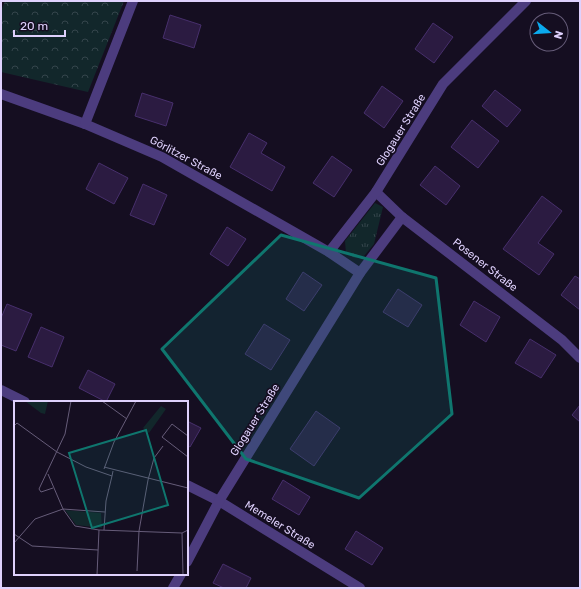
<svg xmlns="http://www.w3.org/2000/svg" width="581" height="589" font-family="Rubik,sans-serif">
	<defs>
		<pattern id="grass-tufts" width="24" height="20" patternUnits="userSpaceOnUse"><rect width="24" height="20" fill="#12272b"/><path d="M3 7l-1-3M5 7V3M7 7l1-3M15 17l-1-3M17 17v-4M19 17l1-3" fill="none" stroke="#34454b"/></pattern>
		<pattern id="park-crowns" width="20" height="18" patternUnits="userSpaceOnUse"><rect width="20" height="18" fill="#12272b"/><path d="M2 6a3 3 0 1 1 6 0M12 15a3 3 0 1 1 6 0" fill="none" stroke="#34454b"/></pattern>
	</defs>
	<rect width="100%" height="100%" fill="#150e21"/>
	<!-- grass -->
	<polygon fill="url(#grass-tufts)" points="375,203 383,207 374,244 364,256 355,258 346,253 345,241"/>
	<!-- park -->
	<polygon fill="url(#park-crowns)" points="5,1 124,1 88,92 1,72 1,11"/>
	<!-- building -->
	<g fill="#2b1b41" stroke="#472f6c">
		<polygon points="170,15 201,25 194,48 163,38"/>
		<polygon points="433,23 453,37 434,63 415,49"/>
		<polygon points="382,86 403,101 384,128 364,113"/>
		<polygon points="495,90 521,110 507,127 482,106"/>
		<polygon points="142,93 173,103 166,126 135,116"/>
		<polygon points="472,120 499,141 478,168 451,147"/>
		<polygon points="249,133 267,143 261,153 285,167 272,191 230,167"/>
		<polygon points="332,156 352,170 334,197 313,183"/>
		<polygon points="99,163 128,178 114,204 86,189"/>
		<polygon points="435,166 460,186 446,205 420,185"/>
		<polygon points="143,184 167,195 154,225 130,215"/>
		<polygon points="542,196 562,211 538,243 554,254 539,275 503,249"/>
		<polygon points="227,227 246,239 228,266 210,254"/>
		<polygon points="303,272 322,285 304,311 286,299"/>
		<polygon points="575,276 580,279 580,310 561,295"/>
		<polygon points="398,289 422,305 408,327 383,312"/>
		<polygon points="474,301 500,317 486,342 460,325"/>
		<polygon points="7,304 32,314 16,351 1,345 1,318"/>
		<polygon points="264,324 290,340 271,370 245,354"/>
		<polygon points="41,327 64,337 52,367 28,357"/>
		<polygon points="530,339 556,355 541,378 515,363"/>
		<polygon points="88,370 115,384 106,402 79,388"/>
		<polygon points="580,405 580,422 572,415"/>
		<polygon points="316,411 340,428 314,466 290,449"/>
		<polygon points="187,421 201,428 190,447 187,445"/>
		<polygon points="283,480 310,497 299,515 272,499"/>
		<polygon points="356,531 383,548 372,565 345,549"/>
		<polygon points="223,564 251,578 246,588 224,588 213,583"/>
	</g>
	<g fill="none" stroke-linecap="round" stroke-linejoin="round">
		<!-- minor -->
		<g stroke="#4c3c7e" stroke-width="10">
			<polyline points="1,94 85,124 162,157 329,252"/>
			<polyline points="85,124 133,1"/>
			<polyline points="376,192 402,217 562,340 580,358"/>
			<polyline points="360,273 329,252 376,192 443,84 526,1"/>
			<polyline points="1,390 25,402"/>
			<polyline points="187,485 219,501 360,588"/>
			<polyline points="187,562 219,501 360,273 402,217"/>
			<polyline points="173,588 181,574"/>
		</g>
	</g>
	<!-- marked area -->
	<path fill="#0f766e" fill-opacity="0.2" stroke="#0f766e" stroke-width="3" stroke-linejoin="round" d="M281 235 436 278 452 414 359 498 246 459 162 349Z"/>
	<g text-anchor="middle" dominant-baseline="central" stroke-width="3.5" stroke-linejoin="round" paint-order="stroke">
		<!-- street labels -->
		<g font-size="11" fill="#dfd1fd" stroke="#150e21">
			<text transform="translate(401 130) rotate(-58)">Glogauer Straße</text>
			<text transform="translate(186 158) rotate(28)">Görlitzer Straße</text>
			<text transform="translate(485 265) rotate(38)">Posener Straße</text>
			<text transform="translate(255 420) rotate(-58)">Glogauer Straße</text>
			<text transform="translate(280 525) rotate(32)">Memeler Straße</text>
		</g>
	</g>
	<!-- overview -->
	<g transform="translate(14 401)">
		<rect width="174" height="174" fill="#150e21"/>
		<path d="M11 0H34L31 13 27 12ZM147 5 152 8 135 32 129 27Z" fill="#12272b"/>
		<path d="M51 109 87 112 88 127 62 124Z" fill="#12272b"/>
		<path fill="none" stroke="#665c79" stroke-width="1" d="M88 0 113 18M0 25 3 22 43 51 72 66 98 75 99 70M174 35 158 23 148 36 174 56M90 66 174 87M90 68 100 41 122 0M34 73 49 108 61 125 85 129 168 132 174 129M39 87 27 91 25 88 51 33 57 0M90 129 92 100 98 75M168 132 169 174M0 133 18 145 84 149M0 142 21 118 49 108 91 111M123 170 125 130 134 79 140 57 149 45M83 174 85 129"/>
		<path fill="#0f766e" fill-opacity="0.15" stroke="#0f766e" stroke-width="2" d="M132 29 154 104 78 127 55 52Z"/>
		<rect width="174" height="174" fill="none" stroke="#dfd1fd" stroke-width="2"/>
	</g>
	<!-- border -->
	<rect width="581" height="589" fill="none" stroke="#dfd1fd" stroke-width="4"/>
	<!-- north arrow -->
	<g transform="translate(549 32) rotate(107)"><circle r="19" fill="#150e21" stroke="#665c79"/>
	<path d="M0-3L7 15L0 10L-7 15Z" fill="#0baaee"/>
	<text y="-6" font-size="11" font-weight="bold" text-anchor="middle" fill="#dfd1fd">N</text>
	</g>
	<!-- scale -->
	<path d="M14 30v6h51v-6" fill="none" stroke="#dfd1fd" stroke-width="2"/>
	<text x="20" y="30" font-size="12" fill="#dfd1fd" stroke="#150e21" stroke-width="3" paint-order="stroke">20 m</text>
</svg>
